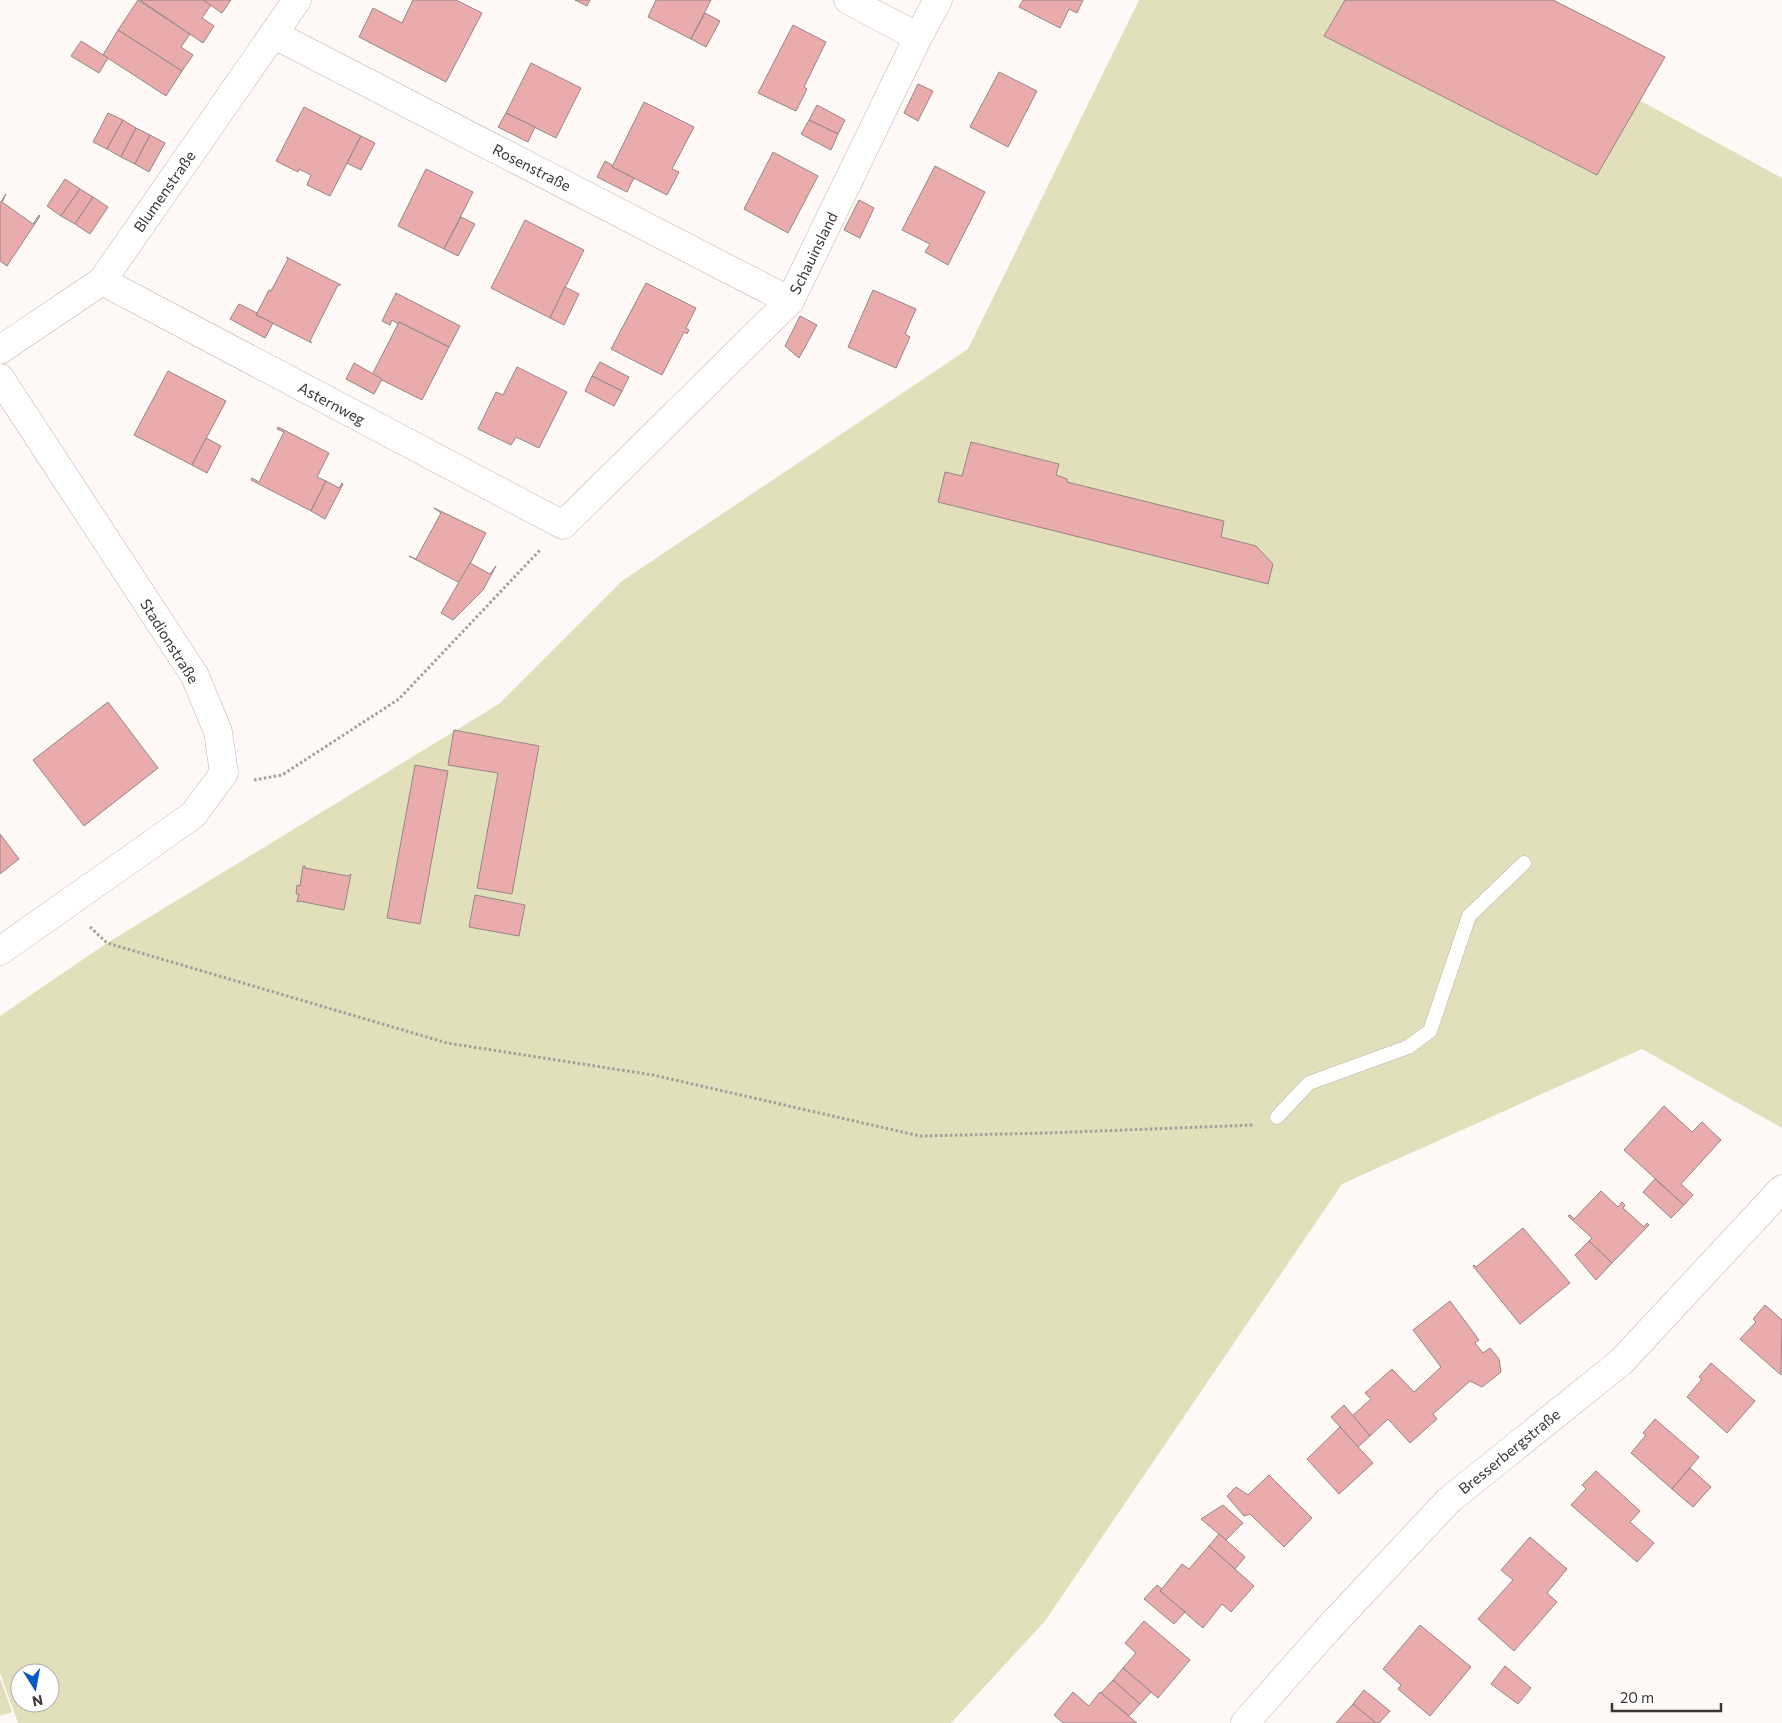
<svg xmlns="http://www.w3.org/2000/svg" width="1782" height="1723" font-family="Commissioner,sans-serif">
	<rect width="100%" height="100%" fill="#fef8f6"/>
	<!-- green -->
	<g fill="#e1e0ba" fill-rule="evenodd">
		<path d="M1139 0H1456L1782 178V1128L1642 1049 1342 1184 1045 1621 951 1723H18L0 1673V1016L107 943 499 704 622 581 968 349ZM20 1673H50V1703H20Z"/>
		<polygon points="0,1678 12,1712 0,1716"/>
	</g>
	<!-- building -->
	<g fill="#e9abac" stroke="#958787">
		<polygon points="138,0 190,34 181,47 193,55 182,71 118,30"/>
		<polygon points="140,0 203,0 211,5 202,18 214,26 203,43"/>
		<polygon points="203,0 231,0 222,13"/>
		<polygon points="413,0 456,0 482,13 446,82 359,37 373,8 402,23"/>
		<polygon points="575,0 590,0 587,6"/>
		<polygon points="656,0 711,0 691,39 648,17"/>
		<polygon points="1023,0 1083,0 1077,13 1069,9 1060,28 1019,7"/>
		<polygon points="1345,0 1553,0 1665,57 1597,175 1324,36"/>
		<polygon points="705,13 720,21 706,47 691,39"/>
		<polygon points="793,25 826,42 804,87 807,89 796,111 758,93"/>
		<polygon points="118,30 182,71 166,96 103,55"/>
		<polygon points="81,41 108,58 99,73 71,56"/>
		<polygon points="531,63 581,88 556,138 506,113"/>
		<polygon points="999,72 1037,91 1008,147 970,127"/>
		<polygon points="918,84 933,91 918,121 904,113"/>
		<polygon points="644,102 694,127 672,169 679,172 667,195 612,167"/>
		<polygon points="817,105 845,120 838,134 809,120"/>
		<polygon points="304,107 361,136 330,196 307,185 311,175 299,169 298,172 276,161"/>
		<polygon points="108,113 123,120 107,149 93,142"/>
		<polygon points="506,113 535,127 528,142 498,127"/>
		<polygon points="123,120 136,128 121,157 107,149"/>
		<polygon points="809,120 838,134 831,150 801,134"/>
		<polygon points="136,128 150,135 135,164 121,157"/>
		<polygon points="150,135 165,143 149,172 135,164"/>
		<polygon points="361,136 375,143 361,170 347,163"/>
		<polygon points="773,152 818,176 788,233 744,209"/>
		<polygon points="605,161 612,165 612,167 634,178 627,192 597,177"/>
		<polygon points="935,166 985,192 948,265 925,252 930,244 902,230"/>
		<polygon points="426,169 473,192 444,249 398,226"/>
		<polygon points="65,179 80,189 61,216 47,206"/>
		<polygon points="80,189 93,197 75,224 61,216"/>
		<polygon points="6,194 2,202 33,224 39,215 40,216 7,266 0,261 0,203"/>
		<polygon points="93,197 108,207 90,234 75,224"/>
		<polygon points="859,200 874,208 860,238 844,230"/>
		<polygon points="461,217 475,224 458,256 444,249"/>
		<polygon points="525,220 584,250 550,318 491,288"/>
		<polygon points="286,257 341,285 338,285 310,341 312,343 256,315 269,290 271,291 288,259"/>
		<polygon points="646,283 696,308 686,328 689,330 687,334 684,332 662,375 611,349"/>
		<polygon points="565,287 579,294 564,325 550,318"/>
		<polygon points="873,290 916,309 905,334 910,337 896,368 848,347"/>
		<polygon points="396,293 460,326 449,347 399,322 398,324 392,320 390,325 382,321"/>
		<polygon points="239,304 257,313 256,315 273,323 265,338 230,319"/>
		<polygon points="800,316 817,325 799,358 785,346"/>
		<polygon points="399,322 449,347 422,400 372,375"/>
		<polygon points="600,362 629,377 622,391 592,376"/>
		<polygon points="354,363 382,379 374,394 346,379"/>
		<polygon points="517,367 567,392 539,448 516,437 511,445 478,429 496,392 503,395"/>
		<polygon points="168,371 226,401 192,465 134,435"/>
		<polygon points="592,376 622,391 614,406 585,391"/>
		<polygon points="278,427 329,453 317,477 326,481 311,511 251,480 252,478 259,482 284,432 277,429"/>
		<polygon points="206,438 221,446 207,473 192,465"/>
		<polygon points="971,442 1059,464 1056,475 1067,479 1067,482 1224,521 1221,537 1256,546 1273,564 1268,584 938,502 945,472 962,476"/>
		<polygon points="326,481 339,488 342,483 343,484 325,519 311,511"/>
		<polygon points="434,508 486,533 460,583 409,556 416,559 441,513"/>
		<polygon points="470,563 490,574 496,566 483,590 453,620 441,613"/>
		<polygon points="108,702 158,768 84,826 33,760"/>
		<polygon points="454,730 539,746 512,894 477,888 498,773 448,765"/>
		<polygon points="415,765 448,771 420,924 387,918"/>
		<polygon points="0,834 19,859 0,874"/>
		<polygon points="303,866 305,866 305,868 348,876 351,874 344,910 299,901 297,902 299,894 296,894 297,885 300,886"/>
		<polygon points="475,895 525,905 519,936 469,927"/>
		<polygon points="1664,1106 1692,1132 1702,1122 1721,1140 1681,1184 1693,1195 1684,1205 1624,1150"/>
		<polygon points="1655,1179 1684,1205 1671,1218 1643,1192"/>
		<polygon points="1601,1191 1618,1207 1622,1202 1625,1205 1623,1208 1644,1227 1647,1223 1649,1225 1612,1263 1589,1241 1592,1238 1568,1216 1570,1215 1574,1219"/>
		<polygon points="1523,1228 1570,1283 1520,1324 1473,1266 1474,1265 1476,1267"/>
		<polygon points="1589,1241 1612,1263 1596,1280 1575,1255"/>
		<polygon points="1450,1301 1479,1340 1475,1343 1483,1353 1490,1348 1499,1359 1501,1372 1482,1387 1470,1381 1433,1414 1437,1419 1410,1443 1388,1419 1370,1436 1352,1416 1371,1399 1365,1393 1392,1369 1414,1392 1441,1367 1413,1330"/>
		<polygon points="1765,1305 1782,1320 1781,1375 1740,1339 1756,1322 1753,1319"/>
		<polygon points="1711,1363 1755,1401 1727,1433 1687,1397 1702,1379 1699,1377"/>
		<polygon points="1344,1405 1370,1436 1358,1447 1331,1417"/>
		<polygon points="1655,1419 1699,1457 1672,1489 1631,1453 1646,1435 1643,1433"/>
		<polygon points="1340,1427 1373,1463 1339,1494 1307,1459"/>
		<polygon points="1690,1468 1711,1487 1693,1507 1672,1489"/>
		<polygon points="1596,1471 1640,1511 1630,1522 1654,1543 1637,1562 1571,1505 1586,1489 1582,1485"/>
		<polygon points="1269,1475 1312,1518 1284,1547 1250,1514 1244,1516 1227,1496 1236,1487 1248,1495"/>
		<polygon points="1223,1505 1243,1523 1226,1540 1201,1519"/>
		<polygon points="1219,1534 1245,1557 1235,1569 1209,1546"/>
		<polygon points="1530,1537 1567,1569 1547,1593 1557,1602 1514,1651 1478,1619 1513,1580 1501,1570"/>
		<polygon points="1209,1546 1254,1586 1231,1612 1222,1604 1203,1628 1160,1591 1182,1564 1189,1569"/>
		<polygon points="1157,1585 1162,1589 1160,1591 1185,1612 1174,1624 1144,1599"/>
		<polygon points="1144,1621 1190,1660 1158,1698 1123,1668 1136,1653 1125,1643"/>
		<polygon points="1420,1625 1471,1667 1430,1716 1398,1689 1401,1685 1383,1669"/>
		<polygon points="1505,1666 1531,1688 1518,1704 1491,1684"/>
		<polygon points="1123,1668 1151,1692 1140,1704 1113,1680"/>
		<polygon points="1113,1680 1140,1704 1129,1716 1101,1693"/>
		<polygon points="1364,1690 1390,1711 1379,1723 1376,1723 1353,1704"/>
		<polygon points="1073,1692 1089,1706 1100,1692 1137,1723 1063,1723 1054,1715"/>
		<polygon points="1353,1704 1376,1723 1336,1723"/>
	</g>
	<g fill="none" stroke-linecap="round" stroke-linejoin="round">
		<!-- lane casing -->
		<g stroke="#c1b4ae" stroke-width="15">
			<polyline id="lane" points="1277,1117 1309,1083 1408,1047 1430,1031 1469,916 1524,863"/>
		</g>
		<!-- street casing -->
		<g stroke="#c1b4ae" stroke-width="29">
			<g id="street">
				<polyline points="848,0 918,37"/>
				<polyline points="273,34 790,301"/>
				<polyline points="102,281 563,525 790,301 918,37 938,0"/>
				<polyline points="0,350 102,281 297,0"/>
				<polyline points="0,378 195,676 218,732 224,773 193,815 0,951"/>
				<polyline points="1245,1723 1327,1630 1449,1500 1621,1362 1782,1189"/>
			</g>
		</g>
		<!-- path -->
		<g stroke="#a49e9c" stroke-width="3" stroke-dasharray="2.5 2.5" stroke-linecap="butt">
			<polyline points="254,780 282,775 399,699 540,550"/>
			<polyline points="90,927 107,943 447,1043 653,1075 920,1136 1047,1133 1254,1125"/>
		</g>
		<!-- lane -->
		<use href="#lane" stroke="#fff" stroke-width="14"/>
		<!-- street -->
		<use href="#street" stroke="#fff" stroke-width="28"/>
	</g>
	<g text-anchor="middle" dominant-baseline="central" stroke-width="4" stroke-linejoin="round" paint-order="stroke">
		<!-- street labels -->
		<g font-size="15" fill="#3c3734" stroke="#fff">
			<text transform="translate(532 167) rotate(27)">Rosenstraße</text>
			<text transform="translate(164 191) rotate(-55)">Blumenstraße</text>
			<text transform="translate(813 253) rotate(-64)">Schauinsland</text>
			<text transform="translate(332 403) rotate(28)">Asternweg</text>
			<text transform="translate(170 641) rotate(58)">Stadionstraße</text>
			<text transform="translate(1509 1451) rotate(-39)">Bresserbergstraße</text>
		</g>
	</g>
	<!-- north arrow -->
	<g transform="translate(35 1688) rotate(169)"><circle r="24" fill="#ffffff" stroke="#b1afae"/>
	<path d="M0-4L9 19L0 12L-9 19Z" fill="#0759c3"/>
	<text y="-8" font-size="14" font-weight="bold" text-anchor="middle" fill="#3c3734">N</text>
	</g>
	<!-- scale -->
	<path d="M1612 1703v8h109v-8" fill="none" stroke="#3c3734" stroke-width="2.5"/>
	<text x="1620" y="1703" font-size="15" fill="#3c3734" stroke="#ffffff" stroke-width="4" paint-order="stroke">20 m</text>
</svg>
